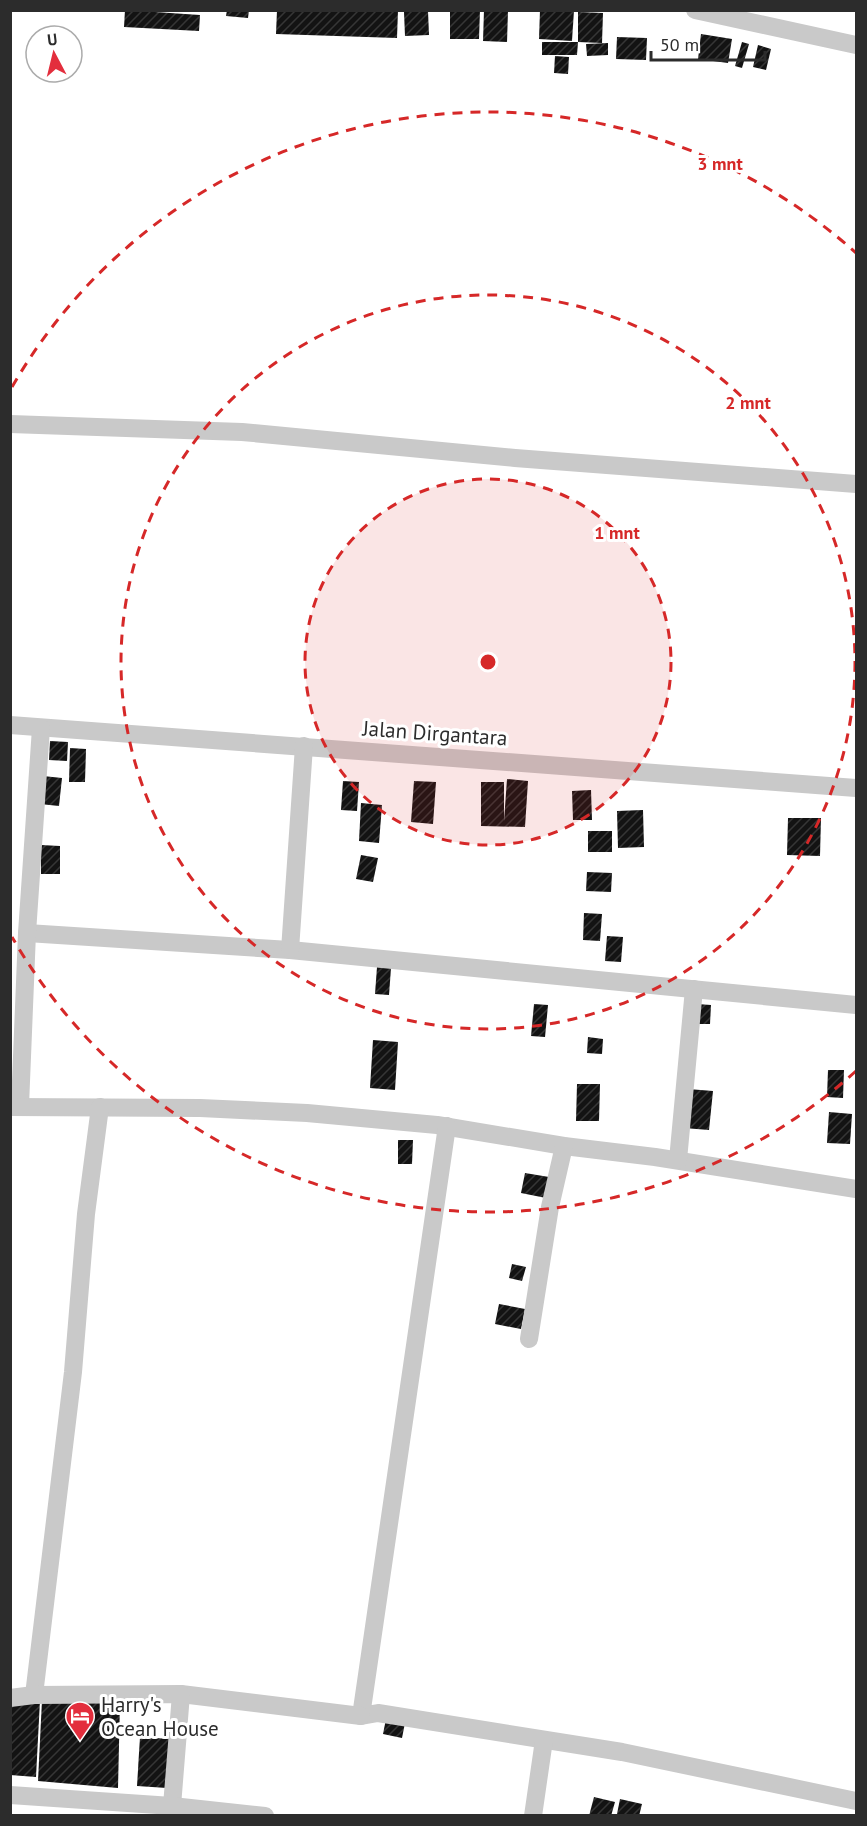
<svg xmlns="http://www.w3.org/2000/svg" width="867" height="1826" font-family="'PT Sans',sans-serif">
	<defs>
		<pattern id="building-hatch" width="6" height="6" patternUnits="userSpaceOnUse" patternTransform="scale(1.5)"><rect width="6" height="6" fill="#131313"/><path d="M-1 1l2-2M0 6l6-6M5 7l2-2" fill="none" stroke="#363636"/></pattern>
	</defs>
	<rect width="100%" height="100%" fill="#fff"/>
	<!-- building -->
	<g fill="url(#building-hatch)">
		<polygon points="125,10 200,15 199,31 124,27"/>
		<polygon points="227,10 249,10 248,18 226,16"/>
		<polygon points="277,10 398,10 397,38 276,34"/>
		<polygon points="450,10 480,10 479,39 450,39"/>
		<polygon points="484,10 508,10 507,42 483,41"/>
		<polygon points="540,10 574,10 572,41 539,39"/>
		<polygon points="428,11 429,35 405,36 404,12"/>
		<polygon points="578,12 603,13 602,43 578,42"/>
		<polygon points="701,34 732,39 728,63 698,59"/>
		<polygon points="617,37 647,38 646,60 616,59"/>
		<polygon points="542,42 578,42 577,55 542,55"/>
		<polygon points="742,42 749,44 742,68 735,66"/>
		<polygon points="608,43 608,55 587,56 586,44"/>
		<polygon points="758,45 771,49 766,70 753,67"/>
		<polygon points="555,56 569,57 568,74 554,73"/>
		<polygon points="50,741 68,742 67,761 49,760"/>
		<polygon points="70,748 86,749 85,782 69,782"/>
		<polygon points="43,776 62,778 59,806 40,804"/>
		<polygon points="507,779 528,781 525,827 481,826 481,782 504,782 504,821"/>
		<polygon points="343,781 359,782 357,811 341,810"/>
		<polygon points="414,781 436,782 433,824 411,822"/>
		<polygon points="591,790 592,820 573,820 572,791"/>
		<polygon points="361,803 382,805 379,843 359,841"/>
		<polygon points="643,810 644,847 618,848 617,811"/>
		<polygon points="788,818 821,818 820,856 787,855"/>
		<rect x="588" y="831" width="24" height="21"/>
		<polygon points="41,845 60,846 60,874 41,874"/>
		<polygon points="361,855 378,858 373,882 356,879"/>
		<polygon points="587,872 612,873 611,892 586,891"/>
		<polygon points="584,913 602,914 600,941 583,940"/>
		<polygon points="607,936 623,937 621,962 605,961"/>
		<polygon points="377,967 391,968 389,995 375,994"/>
		<polygon points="534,1004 548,1005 545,1037 531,1036"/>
		<polygon points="697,1004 711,1005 710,1024 696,1024"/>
		<polygon points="588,1037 603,1039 602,1054 587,1053"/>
		<polygon points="373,1040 398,1042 395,1090 370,1088"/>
		<polygon points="828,1070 844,1070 843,1098 827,1097"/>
		<polygon points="577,1084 600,1084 599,1121 576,1121"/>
		<polygon points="688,1089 713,1091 709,1130 684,1128"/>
		<polygon points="829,1112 852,1114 850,1144 827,1143"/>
		<polygon points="398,1140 413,1140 412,1164 398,1164"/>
		<polygon points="525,1173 549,1177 546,1198 521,1193"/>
		<polygon points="512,1264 526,1267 522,1281 509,1278"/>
		<polygon points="499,1304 525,1309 521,1329 495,1324"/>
		<polygon points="40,1700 36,1777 10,1775 10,1703"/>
		<polygon points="42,1700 120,1702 118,1788 38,1781"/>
		<polygon points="386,1719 405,1723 402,1738 383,1734"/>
		<polygon points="140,1737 171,1739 167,1788 137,1786"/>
		<polygon points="594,1797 615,1802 611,1816 589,1816"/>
		<polygon points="620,1799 642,1804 639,1816 617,1814"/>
	</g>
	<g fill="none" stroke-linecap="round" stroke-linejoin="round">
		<!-- street -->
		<g stroke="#c9c9c9" stroke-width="18">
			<polyline points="695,10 856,45"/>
			<polyline points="10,424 242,432 515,458 856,484"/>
			<polyline points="10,725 856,788"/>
			<polyline points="27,933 290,950 856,1005"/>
			<polyline points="290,950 304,746"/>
			<polyline points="20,1106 27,933 41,728"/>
			<polyline points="10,1107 200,1108 307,1113 437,1125 564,1146 655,1157 856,1189"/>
			<polyline points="447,1126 361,1716 378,1713 622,1752 856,1801"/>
			<polyline points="678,1160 694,989"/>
			<polyline points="529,1339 550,1207 564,1146"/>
			<polyline points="181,1694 361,1716"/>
			<polyline points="34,1695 73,1372 86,1214 100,1107"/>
			<polyline points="10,1698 34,1695 181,1694 172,1806"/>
			<polyline points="10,1795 172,1806 265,1816"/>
			<polyline points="533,1816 544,1740"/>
		</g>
	</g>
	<!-- distance rings -->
	<circle cx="488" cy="662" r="183" fill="#d62828" fill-opacity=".12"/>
	<g fill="none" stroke="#d62828" stroke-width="3" stroke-dasharray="10 8">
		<circle cx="488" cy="662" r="183"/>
		<circle cx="488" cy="662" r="367"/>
		<path d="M856 1071A550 550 0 0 1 12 937M12 387A550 550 0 0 1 856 253"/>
	</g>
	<!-- icons -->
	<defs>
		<g id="hotel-pin" transform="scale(1.5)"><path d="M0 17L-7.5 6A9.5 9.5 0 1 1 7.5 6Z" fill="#e32e3d" stroke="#fff"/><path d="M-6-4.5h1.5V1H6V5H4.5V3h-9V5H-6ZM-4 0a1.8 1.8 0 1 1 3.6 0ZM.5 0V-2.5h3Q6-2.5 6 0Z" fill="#fff"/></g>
	</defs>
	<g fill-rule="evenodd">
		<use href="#hotel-pin" x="80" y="1716"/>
	</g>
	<g text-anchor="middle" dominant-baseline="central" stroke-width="6" stroke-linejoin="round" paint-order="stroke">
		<!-- street labels -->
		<g font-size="21" fill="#2c2c2c" stroke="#fff">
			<text transform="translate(435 733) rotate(4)">Jalan Dirgantara</text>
		</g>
		<!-- poi labels -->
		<g font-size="21" fill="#2c2c2c" stroke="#fff" text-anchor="start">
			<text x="101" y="1704">Harry's<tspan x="101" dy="24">Ocean House</tspan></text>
		</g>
	</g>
	<circle cx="488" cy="662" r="9" fill="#d62828" stroke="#fff" stroke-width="3"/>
	<g font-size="18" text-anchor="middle" font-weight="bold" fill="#d62828" stroke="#fff" stroke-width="6" stroke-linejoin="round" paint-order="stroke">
		<text x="720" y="170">3 mnt</text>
		<text x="748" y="409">2 mnt</text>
		<text x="617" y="539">1 mnt</text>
	</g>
	<!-- border -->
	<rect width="867" height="1826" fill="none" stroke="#2c2c2c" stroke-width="24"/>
	<!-- north arrow -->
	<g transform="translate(54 54) rotate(353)"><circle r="28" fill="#ffffff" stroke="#ababab" stroke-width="1.5"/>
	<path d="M0-4.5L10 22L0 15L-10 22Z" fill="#e32e3d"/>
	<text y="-9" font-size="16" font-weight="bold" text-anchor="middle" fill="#2c2c2c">U</text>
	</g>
	<!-- scale -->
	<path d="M651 51v9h114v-9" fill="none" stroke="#2c2c2c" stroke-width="3"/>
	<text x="660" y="51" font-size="18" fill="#2c2c2c" stroke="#ffffff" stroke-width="4.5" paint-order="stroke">50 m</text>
</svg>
